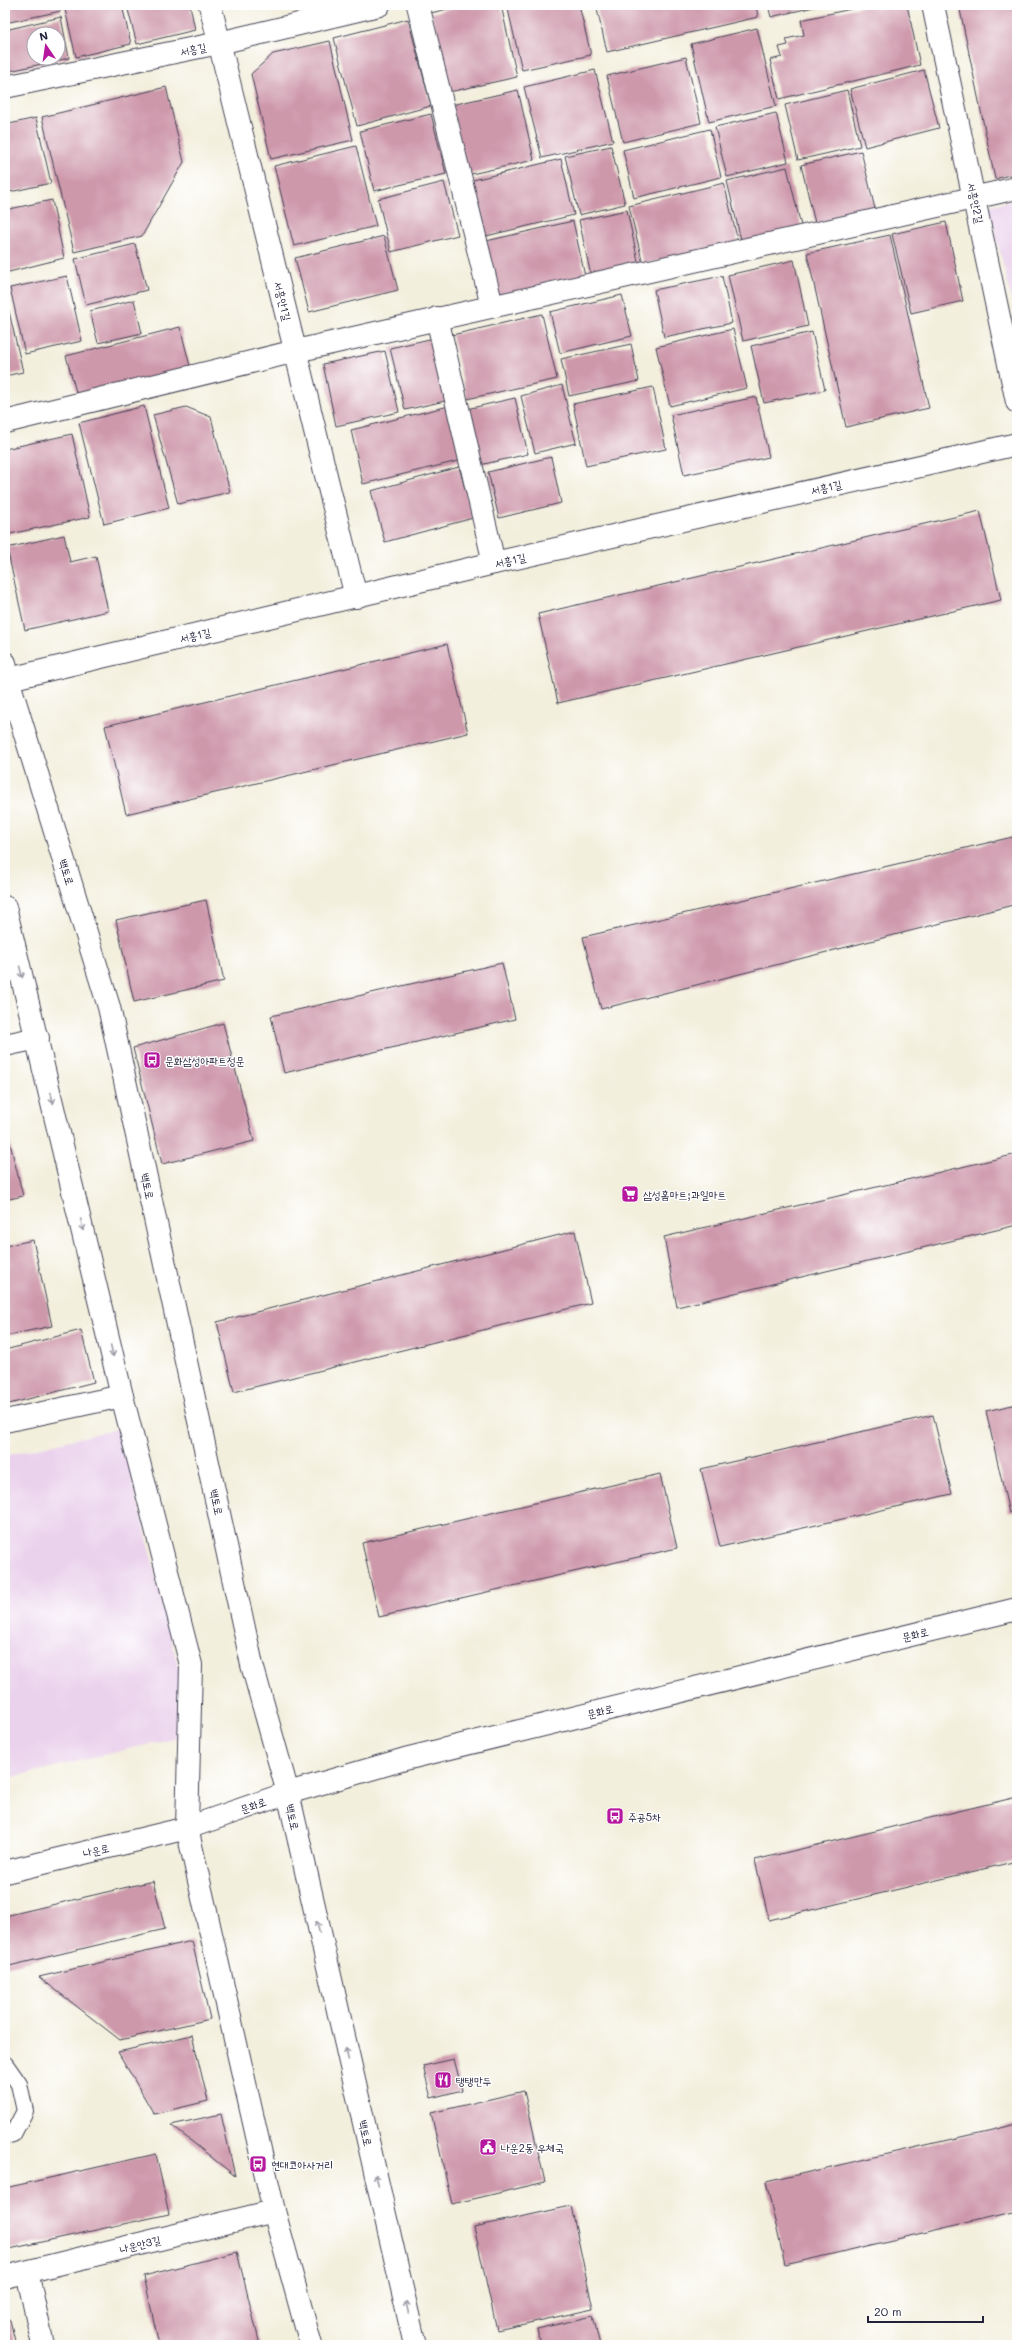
<svg xmlns="http://www.w3.org/2000/svg" width="1022" height="2350" font-family="Mali,'Poor Story',sans-serif">
	<rect width="100%" height="100%" fill="#fff"/>
	<filter id="ink" filterUnits="userSpaceOnUse"><feTurbulence type="fractalNoise" baseFrequency=".025" numOctaves="2"/><feDisplacementMap in="SourceGraphic" scale="8" xChannelSelector="R" yChannelSelector="G"/><feConvolveMatrix kernelMatrix="1 2 1 2 8 2 1 2 1" color-interpolation-filters="sRGB"/></filter>
	<filter id="wash" filterUnits="userSpaceOnUse"><feTurbulence type="fractalNoise" baseFrequency=".012" numOctaves="4" result="noise"/><feDisplacementMap in="SourceGraphic" scale="16" xChannelSelector="R" yChannelSelector="G"/><feGaussianBlur stdDeviation="0.9" result="paint"/><feColorMatrix in="noise" values="0 0 0 0 0 0 0 0 0 0 0 0 0 0 0 0 0 1.4 0 .05"/><feComposite in="paint" operator="in"/></filter>
	<g filter="url(#wash)">
		<rect width="100%" height="100%" fill="#f3efdd"/>
		<!-- built -->
		<g fill="#ead1ec">
			<polygon points="1017,199 1017,322 989,206"/>
			<polygon points="120,1428 194,1733 5,1779 5,1456"/>
		</g>
		<g id="blocks">
			<!-- building -->
			<g fill="#ce98ab" fill-rule="evenodd">
				<polygon points="5,5 60,5 61,11 5,23"/>
				<polygon points="64,5 122,5 131,44 76,57"/>
				<polygon points="155,5 190,5 195,30 137,44 128,10"/>
				<polygon points="464,5 501,5 517,77 449,92 431,13"/>
				<polygon points="507,5 579,5 591,55 522,70"/>
				<polygon points="596,5 756,5 758,17 607,52"/>
				<polygon points="768,5 818,5 818,6 771,17"/>
				<polygon points="869,5 907,5 920,65 779,99 770,60 782,57 779,47 788,45 786,39 804,35 801,20"/>
				<polygon points="959,5 1017,5 1017,173 995,179"/>
				<path d="M61 17 69 58 5 72V30ZM34 34H58V58H34Z"/>
				<polygon points="408,19 431,106 357,126 334,38"/>
				<polygon points="757,28 776,106 709,122 691,44"/>
				<polygon points="330,41 353,140 271,159 251,74 273,54"/>
				<polygon points="686,57 701,123 623,142 607,76"/>
				<polygon points="595,70 613,141 542,158 524,87"/>
				<polygon points="924,70 939,128 865,147 850,89"/>
				<polygon points="166,87 184,162 142,236 74,252 42,117"/>
				<polygon points="518,90 534,160 467,175 452,105"/>
				<polygon points="847,90 860,146 798,160 785,105"/>
				<polygon points="776,113 788,162 727,177 715,127"/>
				<polygon points="431,114 446,174 374,191 360,131"/>
				<polygon points="36,118 51,183 5,193 5,125"/>
				<polygon points="710,129 721,177 634,198 623,150"/>
				<polygon points="356,146 376,226 294,246 274,166"/>
				<polygon points="611,146 625,204 579,215 565,156"/>
				<polygon points="861,151 876,213 816,227 801,165"/>
				<polygon points="561,159 574,215 482,237 469,181"/>
				<polygon points="787,167 802,230 742,244 727,181"/>
				<polygon points="444,182 458,235 391,252 378,199"/>
				<polygon points="724,183 738,242 643,264 629,206"/>
				<polygon points="52,200 64,258 5,273 5,210"/>
				<polygon points="627,210 639,266 591,276 579,220"/>
				<polygon points="573,221 586,281 495,301 482,242"/>
				<polygon points="946,222 963,301 911,313 892,234"/>
				<polygon points="890,235 929,408 846,427 807,253"/>
				<polygon points="384,236 398,290 309,312 295,258"/>
				<polygon points="135,244 147,290 86,305 75,259"/>
				<polygon points="794,260 808,326 743,341 728,275"/>
				<polygon points="67,276 82,341 25,354 10,288"/>
				<polygon points="722,276 732,323 664,337 654,290"/>
				<polygon points="5,294 23,372 5,376"/>
				<polygon points="622,295 632,336 560,353 550,312"/>
				<polygon points="134,300 142,333 98,343 90,311"/>
				<polygon points="542,314 557,379 467,399 452,335"/>
				<polygon points="180,327 191,370 78,399 66,356"/>
				<polygon points="733,329 747,388 670,406 656,347"/>
				<polygon points="812,332 825,390 764,403 751,346"/>
				<polygon points="434,338 449,400 405,410 390,348"/>
				<polygon points="631,344 639,381 569,396 561,359"/>
				<polygon points="385,351 399,412 336,426 323,364"/>
				<polygon points="562,385 576,443 535,453 521,396"/>
				<polygon points="653,387 666,449 586,466 573,404"/>
				<polygon points="756,397 769,457 684,475 671,415"/>
				<polygon points="515,398 528,454 480,465 467,409"/>
				<polygon points="144,406 169,508 104,524 79,423"/>
				<polygon points="449,406 462,460 363,484 351,430"/>
				<polygon points="186,407 211,417 230,492 178,504 153,415"/>
				<polygon points="72,434 90,517 5,535 5,449"/>
				<polygon points="551,457 561,503 499,518 488,472"/>
				<polygon points="459,467 473,518 385,542 371,491"/>
				<polygon points="980,511 1001,600 558,703 538,614"/>
				<polygon points="64,535 70,562 96,556 108,611 25,630 7,548"/>
				<polygon points="447,644 468,733 126,814 105,726"/>
				<polygon points="1017,836 1017,904 601,1009 583,937"/>
				<polygon points="206,900 224,981 134,1002 116,920"/>
				<polygon points="502,963 515,1019 284,1073 271,1016"/>
				<polygon points="223,1023 254,1141 162,1164 133,1048"/>
				<polygon points="8,1135 23,1196 5,1200 5,1136"/>
				<polygon points="1017,1154 1017,1225 677,1307 664,1237"/>
				<polygon points="575,1231 591,1303 234,1392 217,1322"/>
				<polygon points="33,1240 52,1326 5,1336 5,1246"/>
				<polygon points="81,1330 94,1382 5,1405 5,1350"/>
				<polygon points="1017,1404 1017,1511 1009,1513 986,1411"/>
				<polygon points="933,1415 952,1494 720,1547 701,1469"/>
				<polygon points="660,1474 677,1548 379,1617 362,1543"/>
				<polygon points="1017,1797 1017,1861 769,1920 755,1860"/>
				<polygon points="153,1881 165,1929 5,1967 5,1916"/>
				<polygon points="192,1941 210,2019 120,2040 39,1977"/>
				<polygon points="192,2035 208,2101 154,2114 118,2052"/>
				<polygon points="454,2059 462,2090 431,2098 423,2066"/>
				<polygon points="524,2091 545,2182 452,2204 431,2113"/>
				<polygon points="221,2114 235,2176 171,2125"/>
				<polygon points="1017,2124 1017,2211 785,2265 766,2182"/>
				<polygon points="156,2154 169,2214 5,2250 5,2188"/>
				<polygon points="571,2206 593,2309 497,2330 474,2227"/>
				<polygon points="237,2252 260,2345 159,2345 144,2276"/>
				<polygon points="593,2316 600,2345 540,2345 537,2329"/>
				<polygon points="5,2317 10,2320 16,2345 5,2345"/>
			</g>
		</g>
	</g>
	<g filter="url(#ink)">
		<use href="#blocks" fill-opacity="0" stroke="#414153" stroke-width="1"/>
		<g fill="none" stroke-linecap="round" stroke-linejoin="round">
			<!-- service casing -->
			<g stroke="#414153" stroke-width="18">
				<polyline id="service" points="5,2064 19,2084 25,2111 13,2134 5,2136"/>
			</g>
			<!-- minor casing -->
			<g stroke="#414153" stroke-width="24">
				<g id="minor">
					<polyline points="210,5 356,597"/>
					<polyline points="418,5 492,306"/>
					<polyline points="933,5 1017,402"/>
					<polyline points="5,87 219,43 379,5"/>
					<polyline points="437,318 494,563"/>
					<polyline points="5,422 296,351 1017,188"/>
					<polyline points="5,680 494,563 1017,444"/>
					<polyline points="5,1045 38,1038"/>
					<polyline points="5,1421 122,1396"/>
					<polyline points="27,2272 43,2345"/>
					<polyline points="5,2277 274,2211"/>
				</g>
			</g>
			<!-- tertiary casing -->
			<g stroke="#414153" stroke-width="24">
				<g id="tertiary">
					<polyline points="5,663 8,679 109,1007 252,1665 288,1793 415,2345"/>
					<polyline points="5,907 122,1396 191,1665 187,1828 274,2211 311,2345"/>
					<polyline points="5,1872 187,1828 288,1793 405,1759 1017,1609"/>
				</g>
			</g>
			<!-- service -->
			<use href="#service" stroke="#fff" stroke-width="16"/>
			<!-- minor -->
			<use href="#minor" stroke="#fff" stroke-width="22"/>
			<!-- tertiary -->
			<use href="#tertiary" stroke="#fff" stroke-width="22"/>
		</g>
		<!-- one-way arrows -->
		<defs><path id="oneway-shaft" d="M-6 0H5M1.5-3L5.5 0L1.5 3" fill="none" stroke-width="1.6" stroke-linecap="round" stroke-linejoin="round"/></defs>
		<g stroke="#9c9ca7">
			<use href="#oneway-shaft" transform="translate(21 972) rotate(76)"/>
			<use href="#oneway-shaft" transform="translate(52 1098) rotate(77)"/>
			<use href="#oneway-shaft" transform="translate(82 1225) rotate(77)"/>
			<use href="#oneway-shaft" transform="translate(112 1351) rotate(77)"/>
			<use href="#oneway-shaft" transform="translate(318 1927) rotate(-103)"/>
			<use href="#oneway-shaft" transform="translate(347 2054) rotate(-103)"/>
			<use href="#oneway-shaft" transform="translate(377 2180) rotate(-103)"/>
			<use href="#oneway-shaft" transform="translate(407 2307) rotate(-103)"/>
		</g>
	</g>
	<!-- icons -->
	<defs>
		<g id="bus-square" transform="scale(0.9)"><rect x="-9" y="-9" width="18" height="18" rx="4" fill="#b5179e" stroke="#fff"/><path d="M-5-6H5V4H4V6H2V4H-2V6H-4V4H-5ZM-3.5-4V0h7V-4ZM-3.5 1.2v1.5H-2V1.2ZM2 1.2v1.5H3.5V1.2Z" fill="#fff"/></g>
		<g id="supermarket-square" transform="scale(0.9)"><rect x="-9" y="-9" width="18" height="18" rx="4" fill="#b5179e" stroke="#fff"/><path d="M-6-5.5h2.5l.6 2H6L4.5 2H-2.5L-4.4-4H-6ZM-1.5 3.2a1.3 1.3 0 1 0 .1 0ZM3 3.2a1.3 1.3 0 1 0 .1 0Z" fill="#fff"/></g>
		<g id="restaurant-square" transform="scale(0.9)"><rect x="-9" y="-9" width="18" height="18" rx="4" fill="#b5179e" stroke="#fff"/><path d="M-5-6h1v4h1v-4h1v4h1v-4h1v5L-1.5 .5V6h-2V.5L-5-1ZM5-6V6H3V1.5H1.5Q1.5-4 5-6Z" fill="#fff"/></g>
		<g id="civic-square" transform="scale(0.9)"><rect x="-9" y="-9" width="18" height="18" rx="4" fill="#b5179e" stroke="#fff"/><path d="M-.6-6.5H3V-4.5H.6V-3L4-1V1h2V6H-6V1h2V-1L-.6-3ZM-1.2 2.5V6h2.4V2.5Z" fill="#fff"/></g>
	</defs>
	<g fill-rule="evenodd">
		<use href="#bus-square" x="152" y="1060"/>
		<use href="#supermarket-square" x="630" y="1194"/>
		<use href="#bus-square" x="615" y="1816"/>
		<use href="#restaurant-square" x="443" y="2080"/>
		<use href="#civic-square" x="488" y="2147"/>
		<use href="#bus-square" x="258" y="2164"/>
	</g>
	<g text-anchor="middle" dominant-baseline="central" stroke-width="3" stroke-linejoin="round" paint-order="stroke">
		<!-- street labels -->
		<g font-size="11" fill="#22223b" stroke="#fff">
			<text transform="translate(193 49) rotate(-12)">서흥길</text>
			<text transform="translate(976 203) rotate(78)">서흥안2길</text>
			<text transform="translate(283 301) rotate(76)">서흥안1길</text>
			<text transform="translate(826 487) rotate(-13)">서흥1길</text>
			<text transform="translate(510 560) rotate(-13)">서흥1길</text>
			<text transform="translate(195 635) rotate(-13)">서흥1길</text>
			<text transform="translate(67 872) rotate(73)">백토로</text>
			<text transform="translate(148 1186) rotate(78)">백토로</text>
			<text transform="translate(217 1502) rotate(78)">백토로</text>
			<text transform="translate(915 1634) rotate(-14)">문화로</text>
			<text transform="translate(600 1711) rotate(-14)">문화로</text>
			<text transform="translate(253 1805) rotate(-20)">문화로</text>
			<text transform="translate(293 1817) rotate(77)">백토로</text>
			<text transform="translate(96 1850) rotate(-13)">나운로</text>
			<text transform="translate(366 2133) rotate(77)">백토로</text>
			<text transform="translate(140 2244) rotate(-14)">나운안3길</text>
		</g>
		<!-- poi labels -->
		<g font-size="11" fill="#22223b" stroke="#fff" text-anchor="start">
			<text x="165" y="1060">문화삼성아파트정문</text>
			<text x="643" y="1194">삼성홈마트;과일마트</text>
			<text x="628" y="1816">주공5차</text>
			<text x="456" y="2080">탱탱만두</text>
			<text x="501" y="2147">나운2동 우체국</text>
			<text x="271" y="2164">현대코아사거리</text>
		</g>
	</g>
	<!-- margin -->
	<rect width="1022" height="2350" fill="none" stroke="#fff" stroke-width="20"/>
	<!-- north arrow -->
	<g transform="translate(46 46) rotate(347)"><circle r="19" fill="#ffffff" stroke="#a7a7b1"/>
	<path d="M0-3L7 15L0 10L-7 15Z" fill="#b5179e"/>
	<text y="-6" font-size="11" font-weight="bold" text-anchor="middle" fill="#22223b">N</text>
	</g>
	<!-- scale -->
	<path d="M868 2316v6h115v-6" fill="none" stroke="#22223b" stroke-width="2"/>
	<text x="874" y="2316" font-size="12" fill="#22223b" stroke="#ffffff" stroke-width="3" paint-order="stroke">20 m</text>
</svg>
